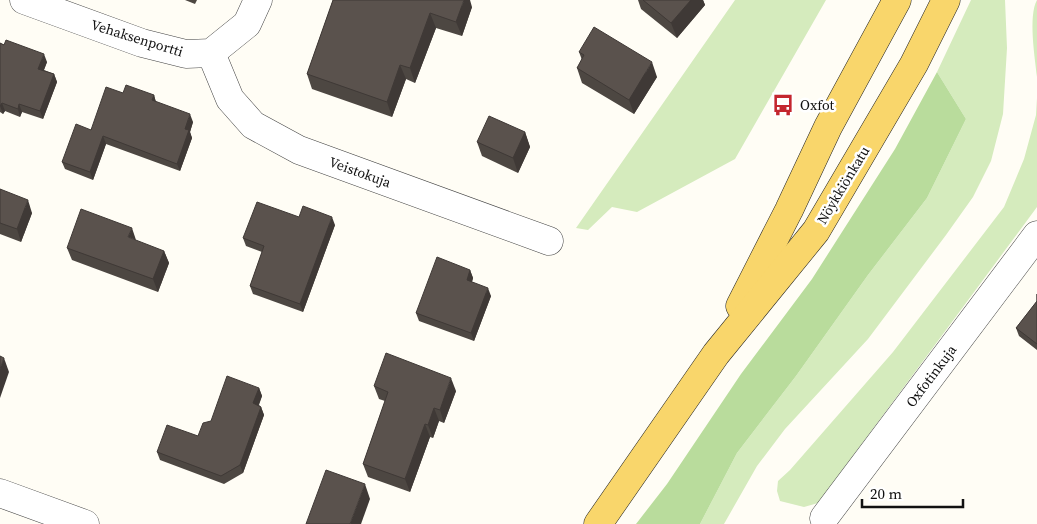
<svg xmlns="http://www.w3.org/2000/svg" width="1037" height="524" font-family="'Source Serif 4',serif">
	<rect width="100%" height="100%" fill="#fffdf5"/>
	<!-- green -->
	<g fill="#d5ebbd">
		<polygon points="735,0 826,0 735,159 637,212 612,207 588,230 576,228"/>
		<polygon points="971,0 1005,0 1007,48 1003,114 991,161 973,197 946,235 868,339 785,429 757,466 724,524 700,524 737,453 796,376 868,275 927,198 966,119 937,72"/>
		<path d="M1037 0V77C1035 58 1028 16 1037 0Z"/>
		<polygon points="1037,98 1037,207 818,503 804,507 780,501 777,491 778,481 790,470 893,352 1004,207 1024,159 1036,115"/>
	</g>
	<!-- forest -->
	<polygon fill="#b9dc9c" points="937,72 966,119 927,198 868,275 796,376 737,453 700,524 636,524 667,484 741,374 812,279 895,149"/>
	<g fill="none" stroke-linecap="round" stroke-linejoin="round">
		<!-- minor casing -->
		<g stroke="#444" stroke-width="29">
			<g id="minor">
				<polyline points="24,0 142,43 186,54 211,53 247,24 258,0"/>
				<polyline points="211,53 230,99 253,125 299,150 549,241"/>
				<polyline points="0,493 85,524"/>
				<polyline points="824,518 1037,235"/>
			</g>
		</g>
		<!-- primary casing -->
		<g stroke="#222" stroke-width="29">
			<g id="primary">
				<polyline points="740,306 789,210 828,127 897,0"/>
				<polyline points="598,524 716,354 816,231 914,64 946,0"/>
			</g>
		</g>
		<!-- minor -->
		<use href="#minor" stroke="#fff" stroke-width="28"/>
		<!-- primary -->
		<use href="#primary" stroke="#f9d66b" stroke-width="28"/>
	</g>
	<!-- wall -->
	<g fill="#4d4742">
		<polygon points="185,0 197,0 195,4"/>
		<polygon points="333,0 472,7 462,36 436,28 415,83 406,79 392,117 312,89 307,74"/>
		<polygon points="638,0 703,0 705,5 677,38 641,9"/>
		<polygon points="0,43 47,62 44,70 54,74 57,82 43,119 22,112 20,117 5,111 3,114 0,112"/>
		<polygon points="579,52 657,77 634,114 582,83 577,68 582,60"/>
		<polygon points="123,93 154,95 156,102 193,122 190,132 192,138 180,171 106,144 93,180 65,169 62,162"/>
		<polygon points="525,132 530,147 518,173 482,156 477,142"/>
		<polygon points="0,189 32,213 21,242 0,234"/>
		<polygon points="299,217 335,225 303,312 253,294 250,286 262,252 246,246 243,238"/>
		<polygon points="67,248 164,251 169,263 158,292 72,260"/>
		<polygon points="470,270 473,278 472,282 491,296 474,341 419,321 416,313"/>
		<polygon points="1037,294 1037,350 1019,336 1016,328 1037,301"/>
		<polygon points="374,386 456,391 444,423 439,421 433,438 430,437 410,492 368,477 363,464 385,401 379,399"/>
		<polygon points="259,388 262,396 259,405 261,407 264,415 243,473 224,484 160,460 157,452 198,436 211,421"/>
	</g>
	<!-- shaded-wall -->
	<g fill="#3f3936">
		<polygon points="464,0 470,0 472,7 462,36 456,22"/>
		<polygon points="691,0 703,0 705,5 677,38 671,23"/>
		<polygon points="430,13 436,28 415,83 410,68"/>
		<polygon points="44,54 47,62 41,77 38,69"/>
		<polygon points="652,62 657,77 634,114 629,100"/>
		<polygon points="400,65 406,79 392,117 387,102"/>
		<polygon points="54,74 57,82 43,119 40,111"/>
		<polygon points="154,95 156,103 152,100"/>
		<polygon points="2,103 5,111 3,114 0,106"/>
		<polygon points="19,104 22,112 20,117 18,109"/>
		<polygon points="190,114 193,122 190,132 192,138 180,171 177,164 185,129"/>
		<polygon points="525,132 530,147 518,173 513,158"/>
		<polygon points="103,136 106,144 93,180 90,172"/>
		<polygon points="28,200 32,213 21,242 17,229"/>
		<polygon points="332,217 335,225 303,312 300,304"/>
		<polygon points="132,228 136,240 128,237"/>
		<polygon points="164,251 169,263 158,292 153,279"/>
		<polygon points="470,270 473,278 470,288 467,280"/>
		<polygon points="488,288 491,296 474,341 471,333"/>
		<polygon points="4,358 9,372 0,398 0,369"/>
		<polygon points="451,378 456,391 444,423 440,410"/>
		<polygon points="259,388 262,396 256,411 253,403"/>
		<polygon points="261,407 264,415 243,473 240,465"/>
		<polygon points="434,408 439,421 433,438 428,425"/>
		<polygon points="425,424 430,437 410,492 405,479"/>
		<polygon points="365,484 370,499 361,524 350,524"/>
	</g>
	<!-- building -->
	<g fill="#5a524d" stroke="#3f3936">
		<polygon points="333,0 464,0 456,22 430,13 410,68 400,65 387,102 307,74"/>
		<polygon points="643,0 691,0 671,23"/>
		<polygon points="594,27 652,62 629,100 577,68 584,55 579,52"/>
		<polygon points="6,40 44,54 38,69 54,74 40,111 19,104 18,109 2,103 0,106 0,43 4,45"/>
		<polygon points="126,85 154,95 152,100 190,114 185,129 189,130 177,164 103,136 90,172 62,162 76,124 91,130 106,87 123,93"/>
		<polygon points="489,116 525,132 513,158 477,142"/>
		<polygon points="0,189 28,200 17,229 0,223"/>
		<polygon points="257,202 299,217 303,206 332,217 300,304 250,286 264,246 243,238"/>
		<polygon points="81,209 132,228 128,237 164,251 153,279 67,248"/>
		<polygon points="437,257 470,270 467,280 488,288 471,333 416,313"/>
		<polygon points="1037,294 1037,344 1016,328 1037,301"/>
		<polygon points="386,353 451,378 440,410 434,408 428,425 425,424 405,479 363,464 388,392 374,386"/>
		<polygon points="0,356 4,358 0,369"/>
		<polygon points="227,376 259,388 253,403 261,407 240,465 221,476 157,452 167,425 198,436 203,423 211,421"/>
		<polygon points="326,470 365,484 350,524 306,524"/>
	</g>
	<!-- icons -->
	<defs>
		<g id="bus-bare" transform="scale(1.725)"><path d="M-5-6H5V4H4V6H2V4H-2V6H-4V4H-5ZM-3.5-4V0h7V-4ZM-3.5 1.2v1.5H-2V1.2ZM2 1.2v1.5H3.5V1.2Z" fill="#c4262e" stroke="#fff" stroke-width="2.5" paint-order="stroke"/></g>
	</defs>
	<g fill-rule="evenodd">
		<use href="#bus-bare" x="783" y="105"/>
	</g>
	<g text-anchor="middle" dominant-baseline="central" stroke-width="5" stroke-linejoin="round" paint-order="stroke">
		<!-- street labels -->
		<g font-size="14" fill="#111" stroke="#fff">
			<text transform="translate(137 38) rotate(17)">Vehaksenportti</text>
			<text transform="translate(360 172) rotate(20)">Veistokuja</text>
			<text transform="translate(843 185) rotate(-59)">Nöykkiönkatu</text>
			<text transform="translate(931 376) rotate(-53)">Oxfotinkuja</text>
		</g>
		<!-- poi labels -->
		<g font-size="14" fill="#111" stroke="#fff" text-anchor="start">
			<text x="800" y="105">Oxfot</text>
		</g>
	</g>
	<!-- scale -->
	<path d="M862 499v8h101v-8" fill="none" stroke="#111111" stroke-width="2.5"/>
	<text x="870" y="499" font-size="15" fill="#111111" stroke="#ffffff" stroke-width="4" paint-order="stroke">20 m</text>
</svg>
